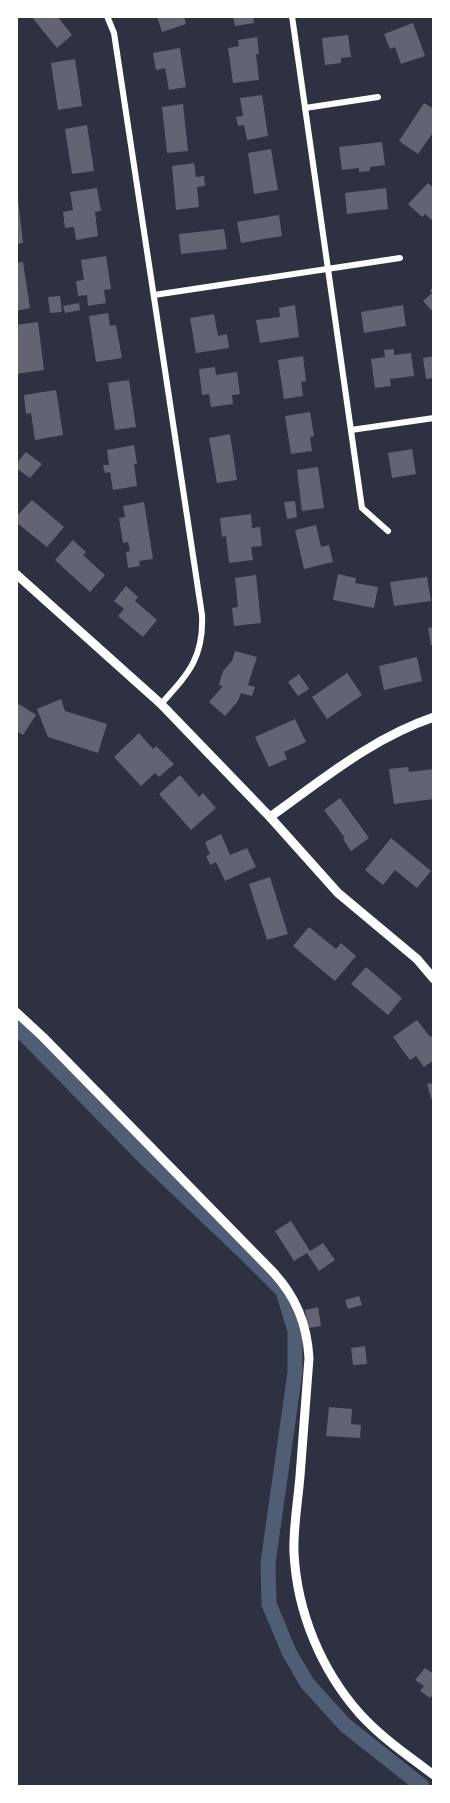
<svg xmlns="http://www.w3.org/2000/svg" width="450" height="1803" font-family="'PT Sans',sans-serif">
	<rect width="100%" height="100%" fill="#2d3142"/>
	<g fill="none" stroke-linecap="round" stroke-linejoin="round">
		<!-- canal -->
		<polyline stroke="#4f5d75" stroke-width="15" points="16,1026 144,1157 245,1253 283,1291 295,1331 295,1372 268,1563 269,1604 289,1652 307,1683 345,1725 422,1786"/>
	</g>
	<!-- building -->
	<g fill="#626471">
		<polygon points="31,16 57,16 72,35 57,48"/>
		<polygon points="157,16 184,16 186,24 162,32"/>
		<polygon points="233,16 253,16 254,23 235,26"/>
		<polygon points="413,23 425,56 401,64 395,47 390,49 384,34"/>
		<polygon points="348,35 351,57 341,58 341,63 325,65 322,38"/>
		<polygon points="257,37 259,54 256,54 259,80 233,83 228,48 239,46 238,40"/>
		<polygon points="180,48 186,87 169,90 165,68 156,70 153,53"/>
		<polygon points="75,59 82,106 58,110 51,63"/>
		<polygon points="262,95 268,136 247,140 244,125 238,126 236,117 243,116 240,98"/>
		<polygon points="424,103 434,109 434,131 418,154 399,141"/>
		<polygon points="183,104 188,151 167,153 162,107"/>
		<polygon points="87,125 94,171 72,174 65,129"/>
		<polygon points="382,142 385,165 370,167 370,171 359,172 359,168 342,170 339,147"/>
		<polygon points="271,149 278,190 254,194 248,153"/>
		<polygon points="194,163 196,177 204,176 205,186 197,187 199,207 176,210 172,166"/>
		<polygon points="428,183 434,188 434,222 425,214 422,217 408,204"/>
		<polygon points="97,188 101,211 95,212 98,236 76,240 74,227 65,228 63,212 73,210 70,192"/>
		<polygon points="386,188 388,209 347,214 345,193"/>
		<polygon points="16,199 18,199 23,243 16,244"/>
		<polygon points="279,215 282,236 241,243 237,222"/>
		<polygon points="224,229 227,249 181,254 179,234"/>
		<polygon points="106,256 111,289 104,290 106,303 88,306 87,295 78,296 76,281 84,280 81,260"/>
		<polygon points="23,262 30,308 16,311 16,263"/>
		<polygon points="434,287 434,313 423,301 432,293 430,290"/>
		<polygon points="60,296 62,312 50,313 48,297"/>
		<polygon points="79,303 80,310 65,313 63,306"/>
		<polygon points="295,305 299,337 260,343 256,320 280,317 279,308"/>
		<polygon points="403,305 406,326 364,333 361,312"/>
		<polygon points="108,313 110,326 116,325 122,358 96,362 89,316"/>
		<polygon points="214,314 218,336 227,334 229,348 196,353 190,318"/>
		<polygon points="38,322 44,370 16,374 16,357 18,357 16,325"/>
		<polygon points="394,349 394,355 411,353 414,376 390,379 391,386 375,388 371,359 385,357 384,350"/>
		<polygon points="303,356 306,381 301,382 303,396 284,399 278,360"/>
		<polygon points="434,356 434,378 426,379 423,358"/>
		<polygon points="215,367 216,375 237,372 240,394 232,395 233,404 211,407 209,394 202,395 199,369"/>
		<polygon points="129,380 136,427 115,430 108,383"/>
		<polygon points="56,390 63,435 35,440 31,413 26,414 24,395"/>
		<polygon points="310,412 314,436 310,437 312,451 291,454 285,416"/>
		<polygon points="230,434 237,480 217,483 209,438"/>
		<polygon points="134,445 137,464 134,464 137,486 113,490 110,472 105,473 103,465 109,465 107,450"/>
		<polygon points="412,449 416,474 392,478 388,453"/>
		<polygon points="26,452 42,464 30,478 16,468 16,464"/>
		<polygon points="318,467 324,508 302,511 297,470"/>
		<polygon points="32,500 64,527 47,547 16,522 16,517"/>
		<polygon points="295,501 297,517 287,519 284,502"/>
		<polygon points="144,502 153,559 139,561 140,566 128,568 126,552 130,551 128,542 123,543 119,518 125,517 123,506"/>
		<polygon points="251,514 252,528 260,527 262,546 251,547 253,560 229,563 226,536 222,537 220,518"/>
		<polygon points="316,525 321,547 329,545 333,562 304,569 295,530"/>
		<polygon points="73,540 86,552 83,555 105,575 90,592 55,560"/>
		<polygon points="338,574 356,578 355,583 378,587 374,608 333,600"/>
		<polygon points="256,575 261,623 234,626 232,608 238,607 235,578"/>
		<polygon points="427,577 431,601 394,606 390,582"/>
		<polygon points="126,586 138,597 135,601 157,620 143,637 118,616 124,609 114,601"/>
		<polygon points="434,627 434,645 431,645 428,628"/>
		<polygon points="235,651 257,657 248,685 255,687 252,696 241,693 238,701 225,716 209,702 223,686 219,685 223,671 232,661"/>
		<polygon points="417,657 422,681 384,690 379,666"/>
		<polygon points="347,673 362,695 327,719 312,697"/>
		<polygon points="299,674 309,689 298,696 288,682"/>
		<polygon points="61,699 65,711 107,724 98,753 48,737 37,709"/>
		<polygon points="19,704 36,715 23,735 16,731 16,708"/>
		<polygon points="295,719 306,742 284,752 287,759 269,767 255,737"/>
		<polygon points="139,733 153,749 156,746 174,764 159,777 155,773 141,786 114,757"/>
		<polygon points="408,767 409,772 434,769 434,799 394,804 389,769"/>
		<polygon points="180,775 199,797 203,793 216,808 191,830 159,794"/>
		<polygon points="340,798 369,838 351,851 343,839 345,838 324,810"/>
		<polygon points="221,834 230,855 247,848 256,867 225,881 216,862 210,865 206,856 210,854 205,842"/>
		<polygon points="391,838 431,871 417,888 395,870 383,885 365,870"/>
		<polygon points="270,877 288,934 267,940 249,884"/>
		<polygon points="309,927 336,949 341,943 356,956 335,981 293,946"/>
		<polygon points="366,967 402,998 388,1015 351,984"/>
		<polygon points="417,1020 430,1037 434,1034 434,1060 424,1067 416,1056 410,1060 393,1037"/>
		<polygon points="434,1083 434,1104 433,1104 427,1084"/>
		<polygon points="291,1221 310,1251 323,1243 335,1260 319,1271 307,1253 294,1261 275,1231"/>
		<polygon points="359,1296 362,1305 348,1309 345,1300"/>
		<polygon points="318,1307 321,1326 308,1328 305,1310"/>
		<polygon points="365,1346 367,1364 353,1365 351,1348"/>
		<polygon points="329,1407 352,1409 351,1424 361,1425 360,1438 326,1436"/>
		<polygon points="425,1668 434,1674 434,1693 430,1698 420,1691 424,1686 415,1680"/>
	</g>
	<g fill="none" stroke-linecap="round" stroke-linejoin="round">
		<!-- minor -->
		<g stroke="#fff" stroke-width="6">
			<path d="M107 16 114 33 202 615C204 658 188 674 161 704"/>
			<polyline points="292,16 362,508 388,531"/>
			<polyline points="305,108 378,97"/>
			<polyline points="154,295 400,258"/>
			<polyline points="351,430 434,418"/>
		</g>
		<!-- tertiary -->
		<g stroke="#fff" stroke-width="9">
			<polyline points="16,574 161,704 270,817 338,893 417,959 434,979"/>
			<path d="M270 817C322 780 372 738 434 717"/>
			<path d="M16 1012 43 1037 273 1272C296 1297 307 1324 309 1358 306 1398 303 1437 300 1476 298 1501 293 1528 294 1553 297 1612 321 1670 360 1714 382 1738 408 1756 434 1775"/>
		</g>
	</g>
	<!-- border -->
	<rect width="450" height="1803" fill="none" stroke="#ffffff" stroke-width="36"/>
</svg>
